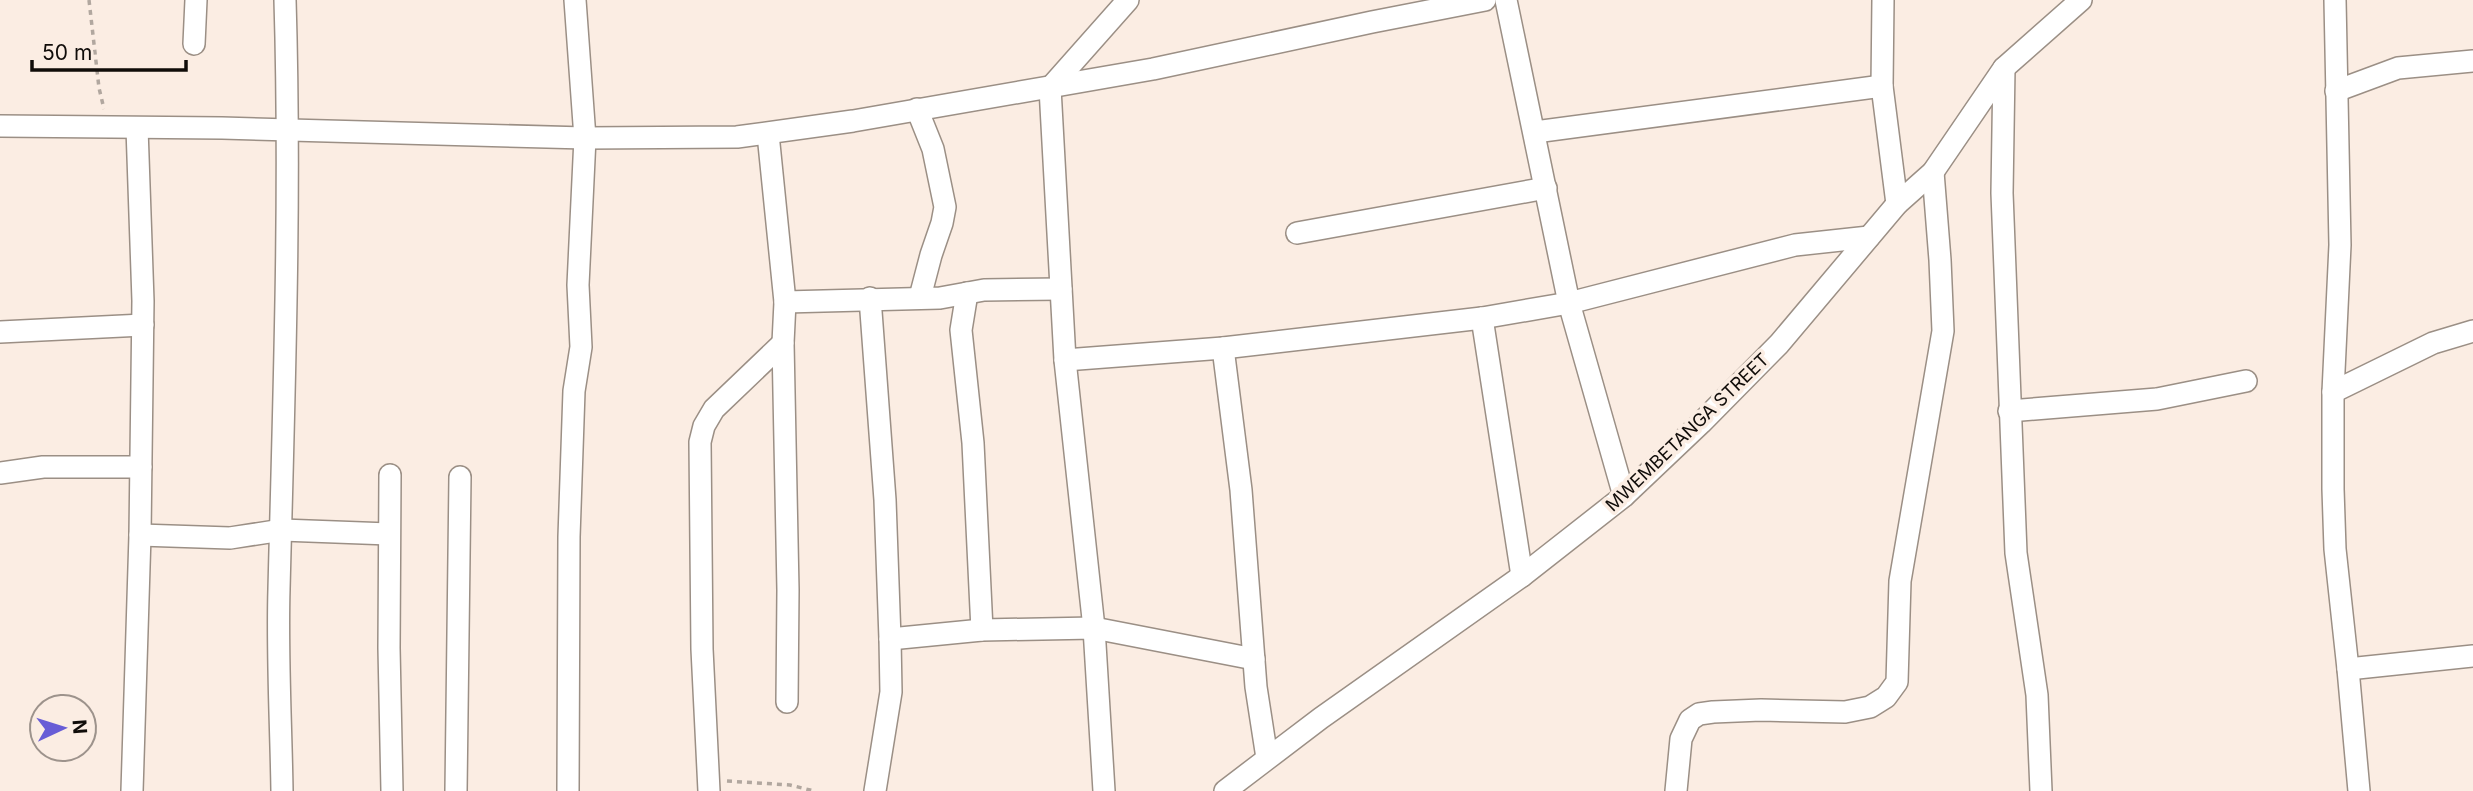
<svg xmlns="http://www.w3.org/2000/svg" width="2473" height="791" font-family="Inter,sans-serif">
	<rect width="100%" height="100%" fill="#fbede3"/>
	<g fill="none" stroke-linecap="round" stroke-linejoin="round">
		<!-- minor casing -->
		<g stroke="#9b8f85" stroke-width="24">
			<g id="minor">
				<polyline points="1506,0 1569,303 1624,496"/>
				<polyline points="1883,0 1882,86 1897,204"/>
				<polyline points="2335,0 2340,245 2333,392 2333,489 2335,549 2348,669 2359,791"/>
				<polyline points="194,44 196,0"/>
				<polyline points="2004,68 2002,193 2016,553 2037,695 2041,791"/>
				<polyline points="2336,91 2398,68 2473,61"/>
				<polyline points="917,109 933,149 945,207 942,223 931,255 920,297"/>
				<polyline points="0,126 222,128 585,138 737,137 853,121 1153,69 1372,22 1485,0"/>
				<polyline points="1535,132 1882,86"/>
				<polyline points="768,134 785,302 783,343 788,590 787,702"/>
				<polyline points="1297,233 1546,188"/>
				<polyline points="967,293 961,330 973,443 982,630"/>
				<polyline points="870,298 885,500 890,639 891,692 875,791"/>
				<polyline points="785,302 940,298 984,290 1061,289"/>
				<polyline points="1482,318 1522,576"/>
				<polyline points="0,332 143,325"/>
				<polyline points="1223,348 1241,490 1256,687 1267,758"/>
				<polyline points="1065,360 1223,348 1482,318 1569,303 1795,245 1869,237"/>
				<polyline points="2333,392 2433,343 2473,331"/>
				<polyline points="2009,411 2157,399 2246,381"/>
				<polyline points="0,473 43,467 141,467"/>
				<polyline points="390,475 389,648 392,791"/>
				<polyline points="140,535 230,538 282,530 389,534"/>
				<polyline points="890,639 982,630 1094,628 1254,659"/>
				<polyline points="2348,669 2473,656"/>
				<polyline points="132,791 140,535 143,301 137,128"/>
				<path d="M282 791C281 724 277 656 279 589 284 393 291 196 285 0"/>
				<polyline points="456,791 460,477"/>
				<polyline points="568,791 569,537 574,391 581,347 578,285 585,138 575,0"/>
				<polyline points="709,791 702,649 700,442 704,426 714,409 783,343"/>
				<polyline points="1104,791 1094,628 1065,360 1050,88 1128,0"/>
				<polyline points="1225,791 1321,718 1522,576 1624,496 1701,423 1779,344 1897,204 1933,172 2004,68 2081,0"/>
				<polyline points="1676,791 1681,739 1690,720 1699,714 1713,712 1761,710 1845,712 1870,707 1886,697 1897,682 1900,581 1943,331 1940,260 1933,172"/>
			</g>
		</g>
		<!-- path -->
		<g stroke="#b1a79f" stroke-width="3.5" stroke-dasharray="5 5" stroke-linecap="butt">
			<polyline points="89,0 99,88 104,109"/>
			<polyline points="727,781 790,785 814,791"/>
		</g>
		<!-- minor -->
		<use href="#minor" stroke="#fff" stroke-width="21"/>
	</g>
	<g text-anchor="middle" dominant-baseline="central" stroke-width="7" stroke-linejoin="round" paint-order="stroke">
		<!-- street labels -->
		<g font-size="18" fill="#100c09" stroke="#fbede3">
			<text transform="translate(1687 432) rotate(-44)">MWEMBETANGA STREET</text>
		</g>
	</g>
	<!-- north arrow -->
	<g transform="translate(63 728) rotate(86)"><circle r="33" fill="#fbede3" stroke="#9d938c" stroke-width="2"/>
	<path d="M0-5L12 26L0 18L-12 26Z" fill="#685dd6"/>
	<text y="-10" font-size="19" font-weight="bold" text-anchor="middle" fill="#100c09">N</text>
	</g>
	<!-- scale -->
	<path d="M32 60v10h154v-10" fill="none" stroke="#100c09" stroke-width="3.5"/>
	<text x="42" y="60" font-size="21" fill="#100c09" stroke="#fbede3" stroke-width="5" paint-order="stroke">50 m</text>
</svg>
